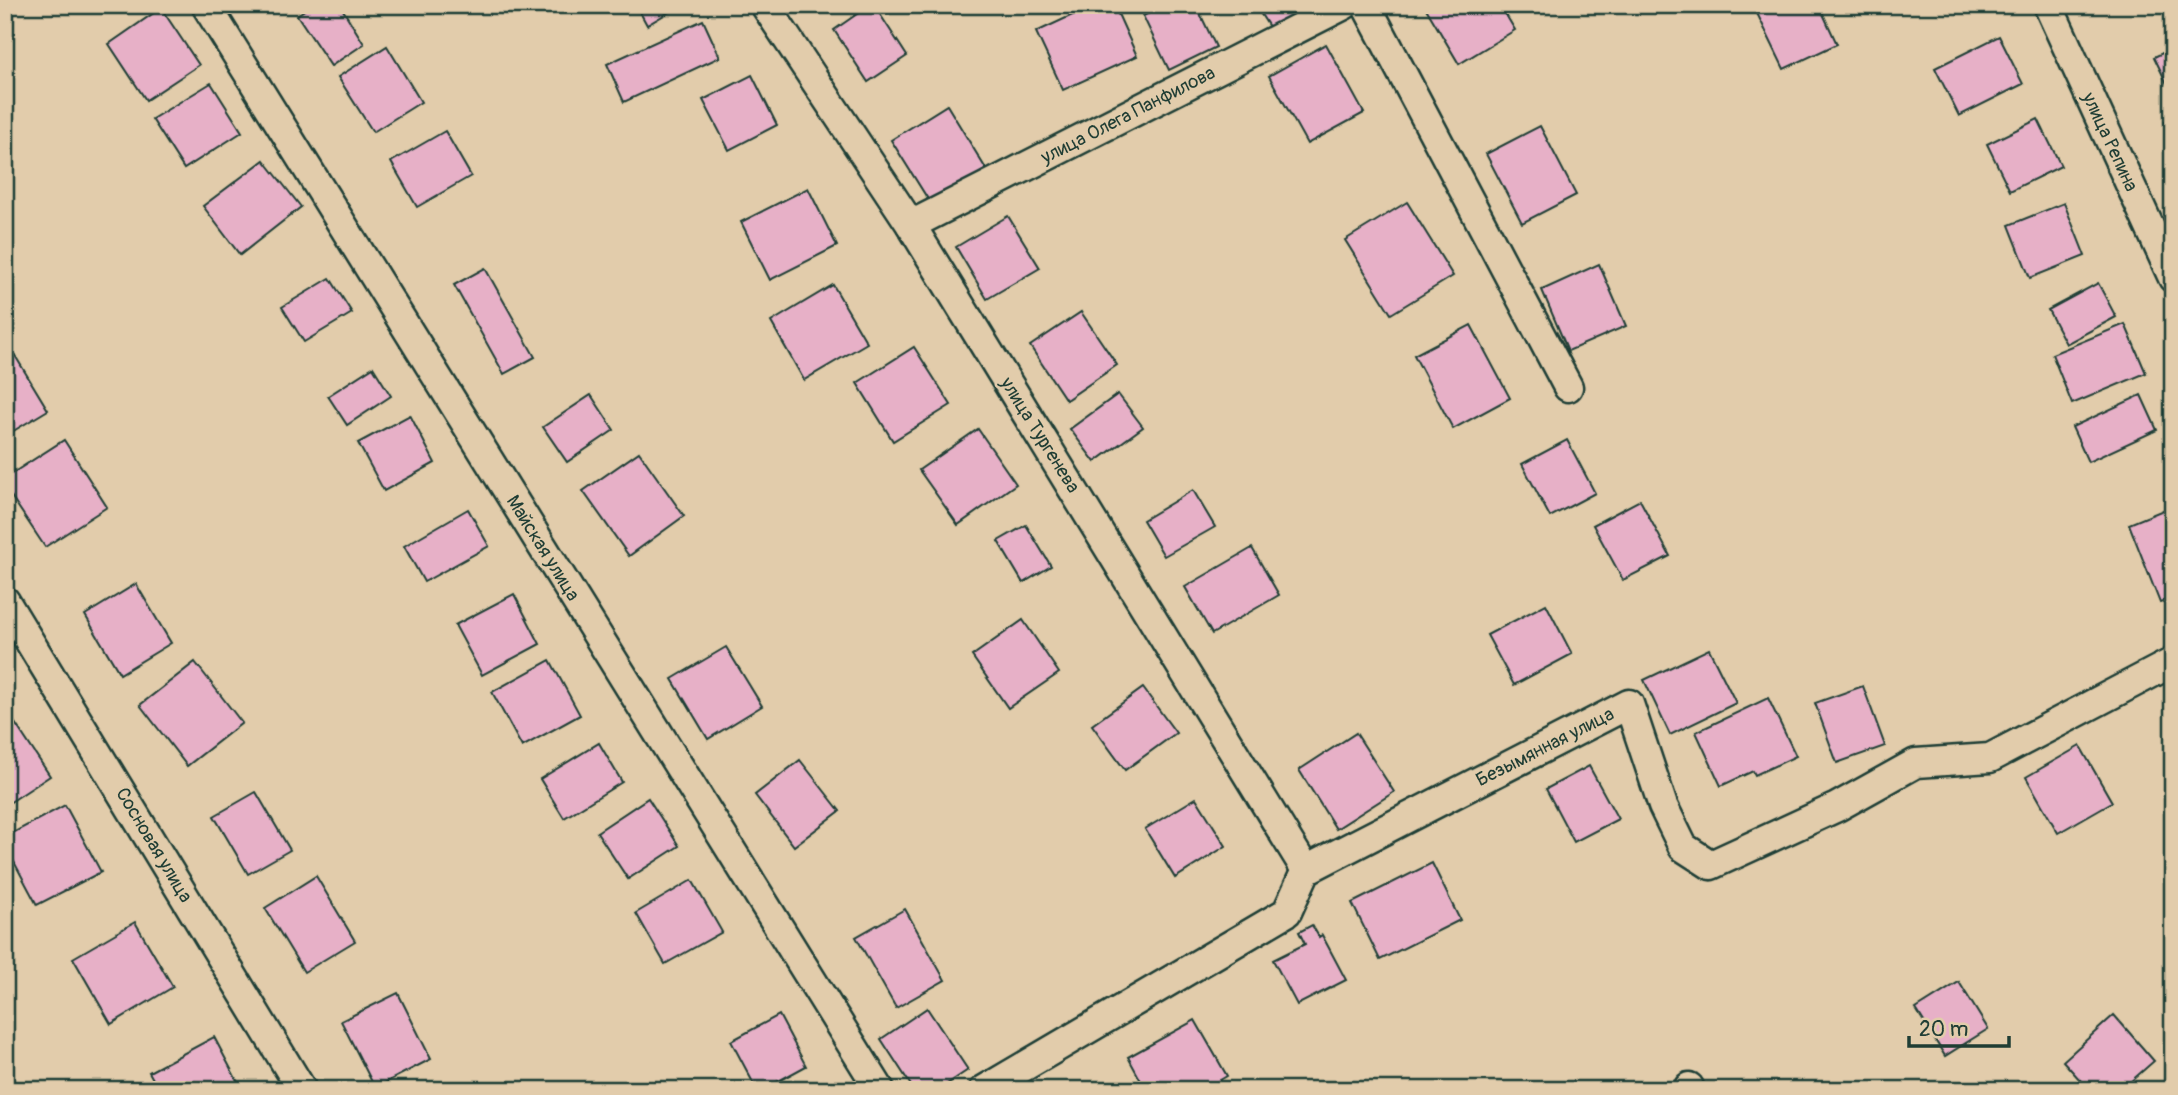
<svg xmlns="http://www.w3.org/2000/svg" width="2178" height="1095" font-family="Pangolin,sans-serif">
	<rect width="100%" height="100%" fill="#e2ccab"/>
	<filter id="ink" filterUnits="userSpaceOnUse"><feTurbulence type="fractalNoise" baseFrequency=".0143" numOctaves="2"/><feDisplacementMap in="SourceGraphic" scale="14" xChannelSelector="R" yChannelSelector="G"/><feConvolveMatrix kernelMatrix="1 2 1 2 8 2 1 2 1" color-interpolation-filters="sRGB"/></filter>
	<g filter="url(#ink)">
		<!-- building -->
		<g fill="#e7b0c7" stroke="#1f3d34" stroke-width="2">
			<polygon points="312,5 340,5 364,44 331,66 297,15"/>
			<polygon points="636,5 681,5 647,25"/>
			<polygon points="870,5 874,5 907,56 868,82 834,30"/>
			<polygon points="1094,5 1114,5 1137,56 1063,90 1036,32"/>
			<polygon points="1166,5 1196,5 1216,47 1169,70 1143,16"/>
			<polygon points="1255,5 1315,5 1273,33"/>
			<polygon points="1424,5 1500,5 1515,30 1459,64"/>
			<polygon points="1753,5 1819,5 1837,44 1784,69"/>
			<polygon points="161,8 199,65 146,100 109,44"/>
			<polygon points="703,20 720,57 624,102 607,64"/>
			<polygon points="1999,36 2023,84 1959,116 1935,68"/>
			<polygon points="1326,44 1364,113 1307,144 1269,76"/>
			<polygon points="387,46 421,102 373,132 338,77"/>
			<polygon points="2173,48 2173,96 2154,57"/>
			<polygon points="752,75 777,125 729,150 703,100"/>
			<polygon points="211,83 242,132 184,169 152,119"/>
			<polygon points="947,105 986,169 931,204 891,140"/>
			<polygon points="2173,117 2173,137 2165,122"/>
			<polygon points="2038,119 2061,166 2010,191 1987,144"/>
			<polygon points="1540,126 1576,195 1522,223 1486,154"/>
			<polygon points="445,131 471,176 417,207 391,162"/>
			<polygon points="264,160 301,207 240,255 203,206"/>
			<polygon points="808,188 837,246 770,280 741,222"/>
			<polygon points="1407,202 1453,276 1391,314 1345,240"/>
			<polygon points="2064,203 2085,256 2030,278 2009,225"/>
			<polygon points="1008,216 1040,268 987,299 956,247"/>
			<polygon points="1599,264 1626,326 1568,351 1542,290"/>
			<polygon points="485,268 535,357 504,374 454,285"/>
			<polygon points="330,278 352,313 304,342 282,307"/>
			<polygon points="2098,283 2116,317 2066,344 2048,310"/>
			<polygon points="833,285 867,343 804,380 771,322"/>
			<polygon points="1081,312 1117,365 1066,400 1030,346"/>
			<polygon points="2125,324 2146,373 2072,404 2052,354"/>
			<polygon points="1471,325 1510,398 1453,429 1414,355"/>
			<polygon points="8,344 48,410 5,436 5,345"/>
			<polygon points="914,347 951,405 893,441 857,383"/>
			<polygon points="373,367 391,396 347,425 328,396"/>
			<polygon points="1118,394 1143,427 1095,462 1070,429"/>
			<polygon points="591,395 614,430 567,462 543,427"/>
			<polygon points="2141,395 2157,430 2088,462 2072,427"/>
			<polygon points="410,415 435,463 384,491 358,443"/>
			<polygon points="978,429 1016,484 958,525 919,470"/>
			<polygon points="64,440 107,507 45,547 5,487 5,478"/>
			<polygon points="1567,440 1595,493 1550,517 1522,464"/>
			<polygon points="639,452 684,516 629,556 583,491"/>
			<polygon points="1193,490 1215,527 1164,556 1143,520"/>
			<polygon points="1640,500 1670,556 1623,580 1593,525"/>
			<polygon points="2173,506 2173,598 2160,603 2129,524"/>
			<polygon points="468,509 489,546 424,582 404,546"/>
			<polygon points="1026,525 1051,566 1023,583 998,541"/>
			<polygon points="1252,548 1279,595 1212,634 1185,587"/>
			<polygon points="136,584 171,643 120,674 85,615"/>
			<polygon points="514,594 540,644 482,675 455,625"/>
			<polygon points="1546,604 1572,654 1514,685 1487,635"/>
			<polygon points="1023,620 1059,673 1008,708 972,656"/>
			<polygon points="726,647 762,706 708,739 672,679"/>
			<polygon points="1709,649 1736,703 1670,735 1644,680"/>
			<polygon points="550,660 580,715 522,747 492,692"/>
			<polygon points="195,662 242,723 187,766 140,705"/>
			<polygon points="1863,686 1885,746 1837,763 1815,703"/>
			<polygon points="1143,688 1176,733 1125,770 1092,725"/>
			<polygon points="1768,698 1796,756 1755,775 1753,771 1721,786 1696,732"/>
			<polygon points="5,708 50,776 9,803 5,798"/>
			<polygon points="1356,733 1394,792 1336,829 1299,770"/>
			<polygon points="599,743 622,782 564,818 540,779"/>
			<polygon points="2080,746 2112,802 2058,833 2026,777"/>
			<polygon points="800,760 840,811 794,846 755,795"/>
			<polygon points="1589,766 1618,819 1574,842 1546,789"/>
			<polygon points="256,792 290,850 248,874 214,816"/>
			<polygon points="648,798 679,846 628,879 597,832"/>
			<polygon points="1196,798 1226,846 1175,878 1145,829"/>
			<polygon points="65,805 101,872 37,905 5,845 5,837"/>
			<polygon points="1432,863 1460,920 1380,960 1352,903"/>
			<polygon points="316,876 355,941 304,972 265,908"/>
			<polygon points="692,880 722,932 665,964 636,913"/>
			<polygon points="905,909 945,980 896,1008 856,937"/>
			<polygon points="135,922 173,987 111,1024 73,958"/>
			<polygon points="1312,925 1319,937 1322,935 1346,980 1297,1005 1273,960 1305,944 1299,932"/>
			<polygon points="1959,982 1988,1029 1945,1056 1916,1009"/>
			<polygon points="398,993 431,1059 375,1088 341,1021"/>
			<polygon points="927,1008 968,1070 938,1090 914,1090 881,1039"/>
			<polygon points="779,1015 806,1066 762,1090 757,1090 731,1041"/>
			<polygon points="2114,1015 2154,1061 2121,1090 2089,1090 2063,1061"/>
			<polygon points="1195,1020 1227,1076 1203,1090 1146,1090 1128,1057"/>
			<polygon points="214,1037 242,1090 159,1090 149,1072"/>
			<polygon points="823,1080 828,1090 803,1090"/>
		</g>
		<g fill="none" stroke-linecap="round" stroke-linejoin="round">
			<!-- minor casing -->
			<g stroke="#1f3d34" stroke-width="33">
				<g id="minor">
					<polyline points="206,5 880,1090"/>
					<polyline points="765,5 911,225 1306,870"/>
					<polyline points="1366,5 1568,387"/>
					<polyline points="2048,5 2173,278"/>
					<polyline points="911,225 1344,5"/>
					<polyline points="5,601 302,1090"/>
					<polyline points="1689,1087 1690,1090"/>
					<polyline points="984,1090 1287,912 1306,870 1629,704 1663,806 1683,847 1711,865 1837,807 1916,763 1990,758 2173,662"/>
				</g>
			</g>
			<!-- minor -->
			<use href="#minor" stroke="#e2ccab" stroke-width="28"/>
		</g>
	</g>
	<g text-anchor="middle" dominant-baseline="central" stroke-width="5" stroke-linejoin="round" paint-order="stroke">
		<!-- street labels -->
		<g font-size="19" fill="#1f3d34" stroke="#e2ccab">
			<text transform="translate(1128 115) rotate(-27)">улица Олега Панфилова</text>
			<text transform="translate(2110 142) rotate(65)">улица Репина</text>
			<text transform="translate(1040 435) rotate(58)">улица Тургенева</text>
			<text transform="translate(543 548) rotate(58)">Майская улица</text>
			<text transform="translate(1545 747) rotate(-27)">Безымянная улица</text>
			<text transform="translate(154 845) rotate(59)">Сосновая улица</text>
		</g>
	</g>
	<!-- margin -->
	<rect width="2178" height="1095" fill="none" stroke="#e2ccab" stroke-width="28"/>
	<rect x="14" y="14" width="2150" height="1067" fill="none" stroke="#1f3d34" stroke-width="2.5" filter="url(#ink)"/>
	<!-- scale -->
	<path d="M1909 1036v10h100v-10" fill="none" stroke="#1f3d34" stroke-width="3.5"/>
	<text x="1919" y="1036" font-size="21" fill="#1f3d34" stroke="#e2ccab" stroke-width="5" paint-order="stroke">20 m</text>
</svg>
